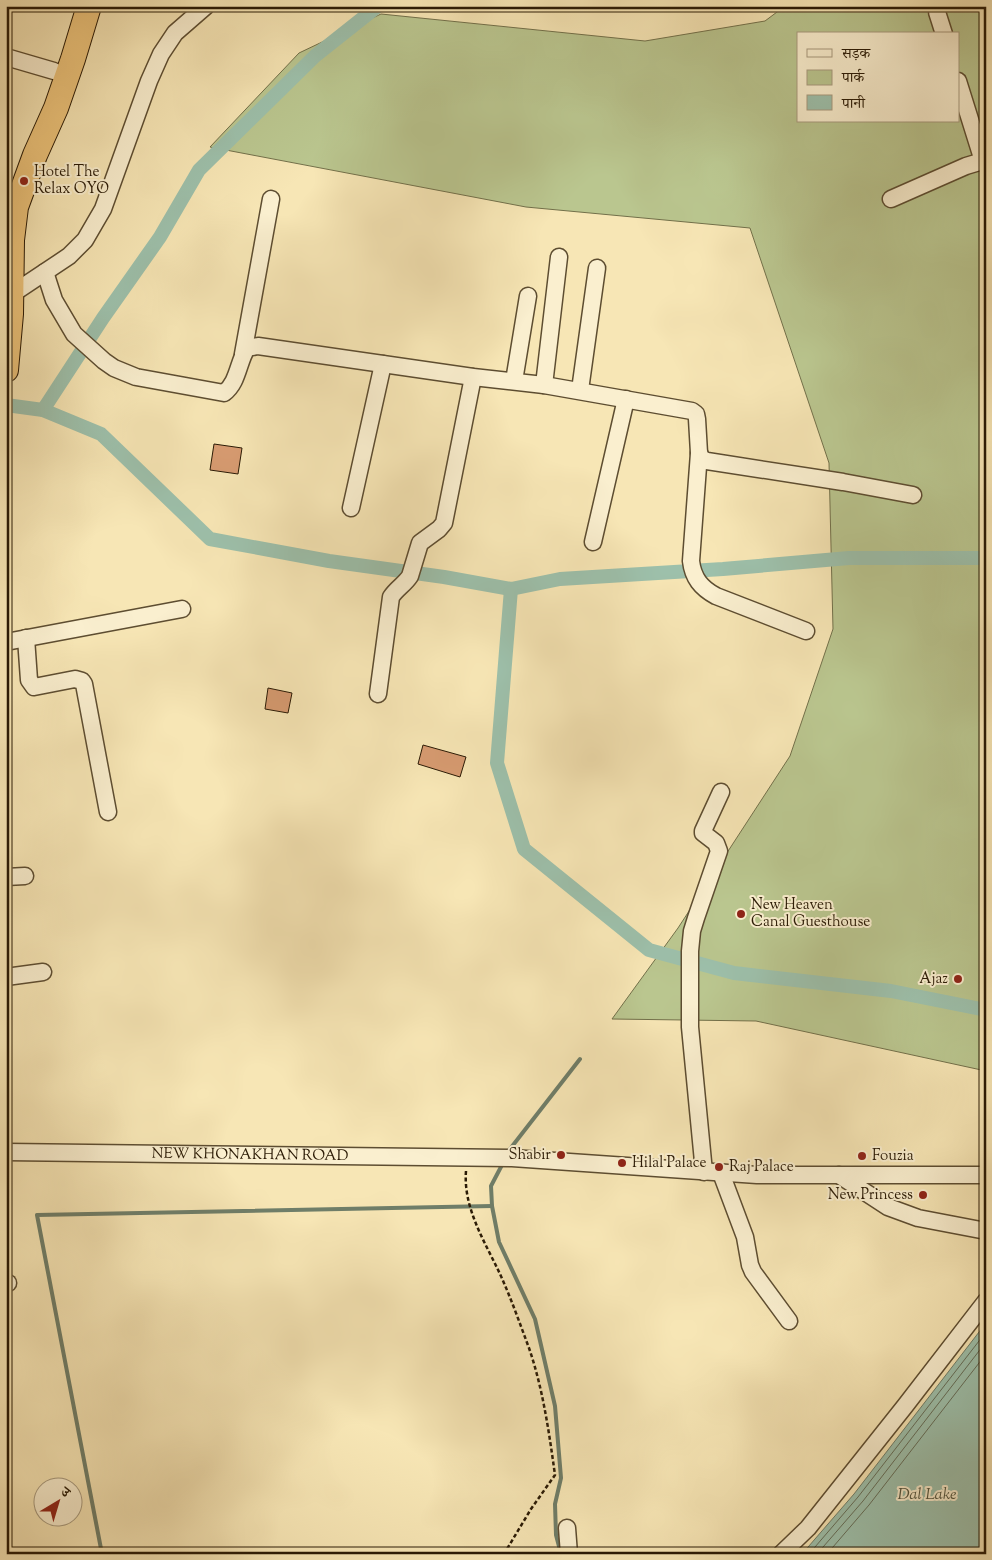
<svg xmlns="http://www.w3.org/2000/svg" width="992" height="1560" font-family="'Sorts Mill Goudy','Noto Serif Devanagari',serif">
	<rect width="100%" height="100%" fill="#f7e6b5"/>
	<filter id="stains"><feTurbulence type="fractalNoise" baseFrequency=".004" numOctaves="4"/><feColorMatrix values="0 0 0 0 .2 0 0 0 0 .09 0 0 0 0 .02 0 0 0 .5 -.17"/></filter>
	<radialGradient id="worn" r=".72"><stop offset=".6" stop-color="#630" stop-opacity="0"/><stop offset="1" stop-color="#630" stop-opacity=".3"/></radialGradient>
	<!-- green -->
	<path fill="#bac68f" stroke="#72704a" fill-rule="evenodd" d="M785 6H986V1071L756 1021 612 1019 678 928 790 756 833 629 829 463 750 228 526 207 210 147 299 53 381 14 645 41 765 21ZM798 34H958V121H798Z"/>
	<!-- water -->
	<polygon fill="#9dc0ab" stroke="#6f7e69" points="986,1323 985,1554 802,1554 854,1494"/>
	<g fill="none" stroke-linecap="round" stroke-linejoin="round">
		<!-- shore -->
		<g stroke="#646d58" stroke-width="1">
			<polyline points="809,1554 858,1497 986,1332"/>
			<polyline points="817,1554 863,1501 986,1342"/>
			<polyline points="827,1554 869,1505 986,1354"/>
		</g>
		<!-- stream -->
		<g stroke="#6f7e69" stroke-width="4">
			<polyline points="507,1154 510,1149 580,1059"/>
			<polyline points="503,1163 491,1186 492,1206 499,1242 535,1319 555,1406 561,1478 555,1504 556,1535 561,1554"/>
			<polyline points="102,1554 37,1215 492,1206"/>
		</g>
		<!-- canal -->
		<g stroke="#9dc0ab" stroke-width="14">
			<polyline points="6,405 43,410 101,434 210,539 329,561 444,577 511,589 560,579 723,569 849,558 986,558"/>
			<polyline points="43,410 103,318 160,237 199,170 315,56 378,6"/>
			<polyline points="511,589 497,763 524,849 649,950 734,973 891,991 986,1010"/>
		</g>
	</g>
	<!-- building -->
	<g fill="#d79b71" stroke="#2a1a05">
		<polygon points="214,444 242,448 238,474 210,470"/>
		<polygon points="268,688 292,693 288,713 265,709"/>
		<polygon points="423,745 466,757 460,777 418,764"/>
	</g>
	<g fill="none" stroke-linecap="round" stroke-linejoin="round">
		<!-- minor casing -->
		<g stroke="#5d4d31" stroke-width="19">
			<g id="minor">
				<polyline points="937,12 944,34"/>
				<polyline points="6,57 54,71"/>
				<polyline points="958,81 983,161"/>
				<polyline points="891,199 966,166 986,160"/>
				<path d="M45 272 54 300 74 334 104 361 114 368 136 377 224 393C238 383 238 362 247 348L258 346 473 377 544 385 692 411 696 414 697 419 699 453 691 561C693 578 701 588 716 596L806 631"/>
				<polyline points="6,298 69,256 85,240 103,209 149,81 161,54 175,33 206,6"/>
				<polyline points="243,354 271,199"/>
				<polyline points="514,381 528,296"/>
				<polyline points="544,385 559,257"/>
				<polyline points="580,390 597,268"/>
				<polyline points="699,453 702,459 707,461 843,482 913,495"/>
				<polyline points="351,508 383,364"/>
				<polyline points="593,542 626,399"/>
				<polyline points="26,638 29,680 34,687 75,679 82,681 84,684 108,812"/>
				<polyline points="6,642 182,609"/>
				<path d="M378 694 391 597C396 589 405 584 410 576L420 543 439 529 444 523 473 377"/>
				<polyline points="6,877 25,876"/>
				<polyline points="6,977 43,972"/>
				<path id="s1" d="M6 1152 512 1158 757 1175H986"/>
				<polyline points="704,1172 690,1027 690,951 692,931 696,918 719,851 716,843 703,833 703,831 721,792"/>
				<polyline points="721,1173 745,1237 750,1265 753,1272 789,1321"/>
				<polyline points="839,1175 888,1207 918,1218 986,1231"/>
				<polyline points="6,1283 8,1283"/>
				<polyline points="567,1528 569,1554"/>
				<polyline points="781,1554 808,1528 905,1406 986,1301"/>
			</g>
		</g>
		<!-- highway casing -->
		<g stroke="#2a1a05" stroke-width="26">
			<polyline id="highway" points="6,370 11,314 12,240 16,207 35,155 56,108 73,59 89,6"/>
		</g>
		<!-- path -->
		<path stroke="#2a1a05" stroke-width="2.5" stroke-dasharray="4 2.5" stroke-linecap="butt" d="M466 1171C463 1208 485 1242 500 1274 511 1298 520 1324 529 1348 543 1389 549 1432 555 1475L531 1509 504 1554"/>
		<!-- minor -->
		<use href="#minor" stroke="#faefcf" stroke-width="16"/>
		<!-- highway -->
		<use href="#highway" stroke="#ecc37a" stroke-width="24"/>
	</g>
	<!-- markers -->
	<g fill="#8f2418" stroke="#faefcf" stroke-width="2">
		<circle cx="24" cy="181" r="5"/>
		<circle cx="741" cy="914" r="5"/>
		<circle cx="958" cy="979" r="5"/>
		<circle cx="561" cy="1155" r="5"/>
		<circle cx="862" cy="1156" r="5"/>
		<circle cx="622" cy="1163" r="5"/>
		<circle cx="719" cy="1167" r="5"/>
		<circle cx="923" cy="1195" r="5"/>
	</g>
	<g text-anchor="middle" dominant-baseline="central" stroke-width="4" stroke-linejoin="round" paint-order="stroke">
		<!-- poi labels -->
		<g font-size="15" fill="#2a1a05" stroke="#faefcf" text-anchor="start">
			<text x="34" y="172">Hotel The<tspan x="34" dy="17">Relax OYO</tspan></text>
			<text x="751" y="905">New Heaven<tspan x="751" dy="17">Canal Guesthouse</tspan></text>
			<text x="948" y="979" text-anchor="end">Ajaz</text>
			<text x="551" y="1155" text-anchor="end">Shabir</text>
			<text x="872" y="1156">Fouzia</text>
			<text x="632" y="1163">Hilal Palace</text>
			<text x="729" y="1167">Raj Palace</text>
			<text x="913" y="1195" text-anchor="end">New Princess</text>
		</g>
		<!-- street labels -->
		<g font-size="15" fill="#2a1a05" stroke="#faefcf">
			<text stroke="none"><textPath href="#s1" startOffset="244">NEW KHONAKHAN ROAD</textPath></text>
		</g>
		<!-- water labels -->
		<g font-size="16" font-style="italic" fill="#52543f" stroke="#faefcf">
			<text x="927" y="1495">Dal Lake</text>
		</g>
	</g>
	<!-- margin -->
	<rect width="992" height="1560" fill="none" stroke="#f7e6b5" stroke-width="25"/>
	<rect x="8" y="8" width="977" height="1545" fill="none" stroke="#2a1a05" stroke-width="2.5"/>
	<rect x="12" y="12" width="967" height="1535" fill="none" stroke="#2a1a05"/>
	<!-- legend -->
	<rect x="797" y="32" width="162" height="90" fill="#faefcf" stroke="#a79a7e"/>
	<rect x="807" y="49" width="25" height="8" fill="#faefcf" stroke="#a79a7e"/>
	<text x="842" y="58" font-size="15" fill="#2a1a05">सड़क</text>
	<rect x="807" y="70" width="25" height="15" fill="#bac68f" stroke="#a79a7e"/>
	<text x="842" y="82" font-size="15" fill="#2a1a05">पार्क</text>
	<rect x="807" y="95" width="25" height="15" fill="#9dc0ab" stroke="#a79a7e"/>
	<text x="842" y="108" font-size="15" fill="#2a1a05">पानी</text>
	<!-- north arrow -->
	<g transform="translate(58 1502) rotate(38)"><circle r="24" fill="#faefcf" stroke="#a79a7e"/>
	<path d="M0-4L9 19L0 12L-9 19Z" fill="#8f2418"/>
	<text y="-8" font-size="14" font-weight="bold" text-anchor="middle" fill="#2a1a05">उ</text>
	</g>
	<rect width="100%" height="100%" filter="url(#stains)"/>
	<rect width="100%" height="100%" fill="url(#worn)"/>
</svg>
